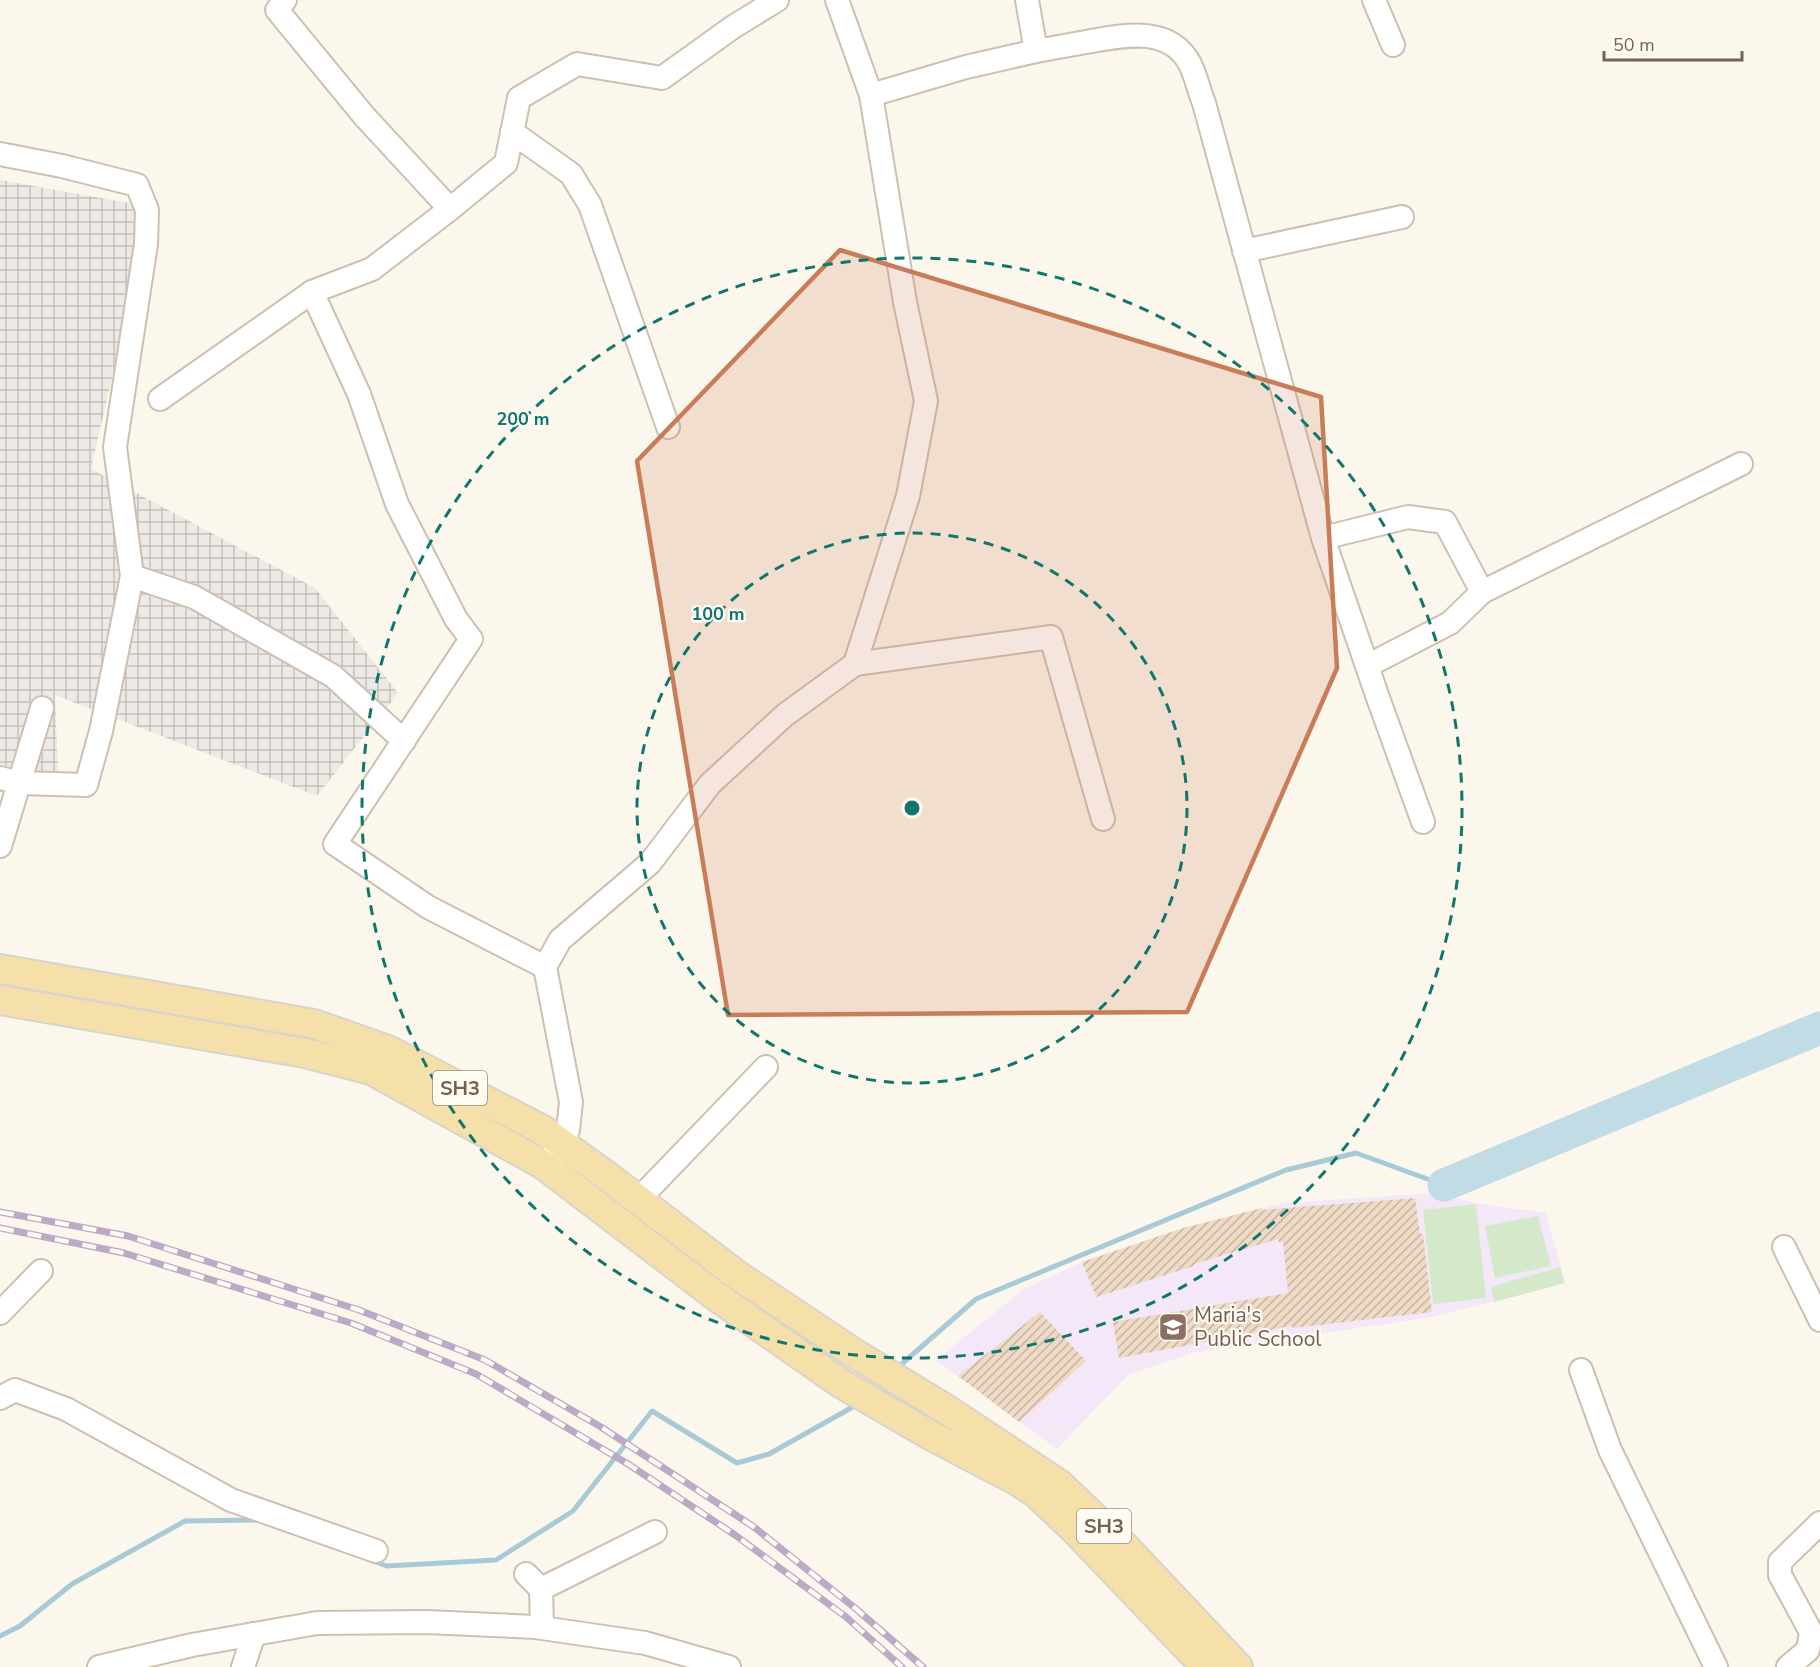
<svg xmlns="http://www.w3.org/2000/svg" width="1820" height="1667" font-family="'Nunito Sans',sans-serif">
	<defs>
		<pattern id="industrial-grid" width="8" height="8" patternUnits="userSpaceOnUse" patternTransform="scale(1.5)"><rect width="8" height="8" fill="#ede9e4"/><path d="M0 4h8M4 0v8" fill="none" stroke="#c5c0bb"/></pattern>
		<pattern id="building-hatch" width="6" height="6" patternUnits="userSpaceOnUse" patternTransform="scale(1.5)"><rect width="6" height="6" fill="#efdac5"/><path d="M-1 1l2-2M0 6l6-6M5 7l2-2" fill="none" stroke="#c6b4a2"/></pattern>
	</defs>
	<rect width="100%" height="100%" fill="#fcf7ec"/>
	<!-- industrial -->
	<polygon fill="url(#industrial-grid)" points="0,180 151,207 91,469 315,588 398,693 317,796 55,695 58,774 0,765"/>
	<!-- education -->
	<polygon fill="#f4e8f8" points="1434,1193 1476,1203 1546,1213 1565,1283 1433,1317 1192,1353 1128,1375 1057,1449 936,1360 1024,1289 1082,1262 1179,1230 1284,1203"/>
	<!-- garden -->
	<g fill="#d4e9ca">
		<polygon points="1476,1204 1486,1298 1433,1304 1423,1210"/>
		<polygon points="1538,1216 1551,1266 1495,1278 1485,1226"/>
		<polygon points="1560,1267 1565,1283 1494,1302 1491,1287"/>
	</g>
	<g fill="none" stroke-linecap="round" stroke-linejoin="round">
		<!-- stream -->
		<g stroke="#a7cad6" stroke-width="5">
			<polyline points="896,1369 976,1299 1286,1170 1356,1153 1444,1185"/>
			<polyline points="370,1560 387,1566 496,1560 573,1511 652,1411 737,1463 769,1454 851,1408 858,1402"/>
			<polyline points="0,1636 20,1626 72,1584 185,1521 260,1520"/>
		</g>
		<!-- river -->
		<polyline stroke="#c1dce5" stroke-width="33" points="1444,1185 1820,1028"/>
	</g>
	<!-- building -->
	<g fill="url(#building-hatch)">
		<polygon points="1415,1198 1420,1234 1423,1234 1432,1312 1292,1328 1292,1326 1119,1358 1113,1322 1288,1293 1283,1242 1279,1242 1278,1239 1194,1264 1194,1266 1096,1297 1082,1262 1183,1228 1262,1208 1262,1210"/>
		<polygon points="1040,1312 1086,1361 1019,1422 958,1376"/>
	</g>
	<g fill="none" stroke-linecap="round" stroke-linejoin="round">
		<!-- minor casing -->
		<g stroke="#cdc0b1" stroke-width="26">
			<g id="minor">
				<polyline points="285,0 277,10 365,117 450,209 372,269 312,292 359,394 397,504 456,619 471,639 335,844 428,907 545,967"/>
				<polyline points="1374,0 1393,45"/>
				<path d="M1036 51C1053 48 1069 45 1086 42 1121 36 1169 24 1190 64 1196 76 1199 91 1204 103L1323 538 1378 698 1423 822"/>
				<polyline points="871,95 966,67 1036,51 1027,0"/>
				<polyline points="512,132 571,174 590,205 668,427"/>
				<polyline points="0,154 62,166 137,185 147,210 146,244 115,447 132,576 101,731 86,785 19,783 0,778"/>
				<polyline points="450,209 506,163 519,98 577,64 662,78 733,27 777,0"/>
				<polyline points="1244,251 1402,217"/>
				<polyline points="160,399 312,292"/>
				<polyline points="1323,538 1408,517 1445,522 1482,592"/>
				<polyline points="132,576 194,597 333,676 404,741"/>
				<polyline points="855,664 1051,637 1103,819"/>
				<polyline points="1367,666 1450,623 1482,592 1741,464"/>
				<polyline points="0,846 42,708"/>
				<polyline points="553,1155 568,1130 571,1102 545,967 560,940 650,863 710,784 785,715 855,664 908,496 926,401 905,302 871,95 837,0"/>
				<polyline points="638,1200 766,1067"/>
				<polyline points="1784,1247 1820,1320"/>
				<polyline points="0,1313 41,1271"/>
				<polyline points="1581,1370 1610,1450 1716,1667"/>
				<polyline points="0,1398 15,1390 66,1409 231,1500 376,1551"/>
				<polyline points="526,1574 541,1589 542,1627"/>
				<polyline points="541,1589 655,1532"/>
				<polyline points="99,1667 192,1645 317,1623 427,1622 535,1627 645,1643 729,1667"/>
				<polyline points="243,1667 254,1634"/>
				<polyline points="1788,1667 1808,1650 1811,1632 1780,1575 1780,1562 1820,1523"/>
			</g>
		</g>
		<!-- major casing -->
		<g stroke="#d9d3ce" stroke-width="32">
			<g id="major">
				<polyline points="0,969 314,1024 388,1050 543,1130 607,1176 737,1275 857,1355 949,1411 1059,1484 1124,1546 1238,1667"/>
				<polyline points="0,1000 305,1053 371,1070 526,1155 545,1166 717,1297 842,1384 928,1434 1016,1480 1036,1493 1072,1527 1206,1667"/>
			</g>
		</g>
		<!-- minor -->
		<use href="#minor" stroke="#fff" stroke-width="22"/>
		<!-- major -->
		<use href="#major" stroke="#f5e0a9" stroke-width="28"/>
		<!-- rail casing -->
		<g stroke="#bca9c6" stroke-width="7">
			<g id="rail">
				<polyline points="0,1212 128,1236 359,1310 485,1360 601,1427 754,1527 855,1608 923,1667"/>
				<polyline points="0,1228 124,1253 351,1323 476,1374 628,1464 735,1535 846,1617 902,1667"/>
			</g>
		</g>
		<!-- rail -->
		<use href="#rail" stroke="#fefbf2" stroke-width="4.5" stroke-dasharray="14" stroke-linecap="butt"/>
	</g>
	<!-- marked area -->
	<path fill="#c87d58" fill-opacity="0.2" stroke="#c87d58" stroke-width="4.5" stroke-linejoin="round" d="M840 250 1321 397 1337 668 1187 1012 728 1015 637 461Z"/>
	<!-- distance rings -->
	<g fill="none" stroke="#0f766e" stroke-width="3" stroke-dasharray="10 8">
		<circle cx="912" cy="808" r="275"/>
		<circle cx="912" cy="808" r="550"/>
	</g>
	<!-- icons -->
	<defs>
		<g id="school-square" transform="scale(1.5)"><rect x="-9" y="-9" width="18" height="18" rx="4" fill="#8d6e63" stroke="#fefbf2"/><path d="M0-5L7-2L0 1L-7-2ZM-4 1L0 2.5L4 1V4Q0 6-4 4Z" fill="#fff"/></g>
	</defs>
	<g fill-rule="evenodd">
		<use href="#school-square" x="1173" y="1327"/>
	</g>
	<g text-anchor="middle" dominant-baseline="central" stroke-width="4.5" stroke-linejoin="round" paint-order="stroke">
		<!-- shield labels -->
		<g fill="#fefbf2" stroke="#9f8f80" stroke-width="1.5">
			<rect x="433" y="1071" width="54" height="34" rx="4.5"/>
			<rect x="1077" y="1509" width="54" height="34" rx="4.5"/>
		</g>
		<g font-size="20" font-weight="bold" fill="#76614f">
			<text x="460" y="1088">SH3</text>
			<text x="1104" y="1526">SH3</text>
		</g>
		<!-- education labels -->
		<g font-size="21" fill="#785e54" stroke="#fefbf2" text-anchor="start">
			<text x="1194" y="1315">Maria's<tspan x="1194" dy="24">Public School</tspan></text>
		</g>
	</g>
	<circle cx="912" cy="808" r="9" fill="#0f766e" stroke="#fefbf2" stroke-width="3"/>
	<g font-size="18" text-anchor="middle" font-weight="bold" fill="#0f766e" stroke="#fefbf2" stroke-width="4.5" stroke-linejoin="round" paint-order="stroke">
		<text x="523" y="425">200 m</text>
		<text x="718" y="620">100 m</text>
	</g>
	<!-- scale -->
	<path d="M1604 51v9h138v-9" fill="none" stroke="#76614f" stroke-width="3"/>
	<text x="1613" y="51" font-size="18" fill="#76614f" stroke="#fefbf2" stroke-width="4.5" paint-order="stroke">50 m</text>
</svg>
